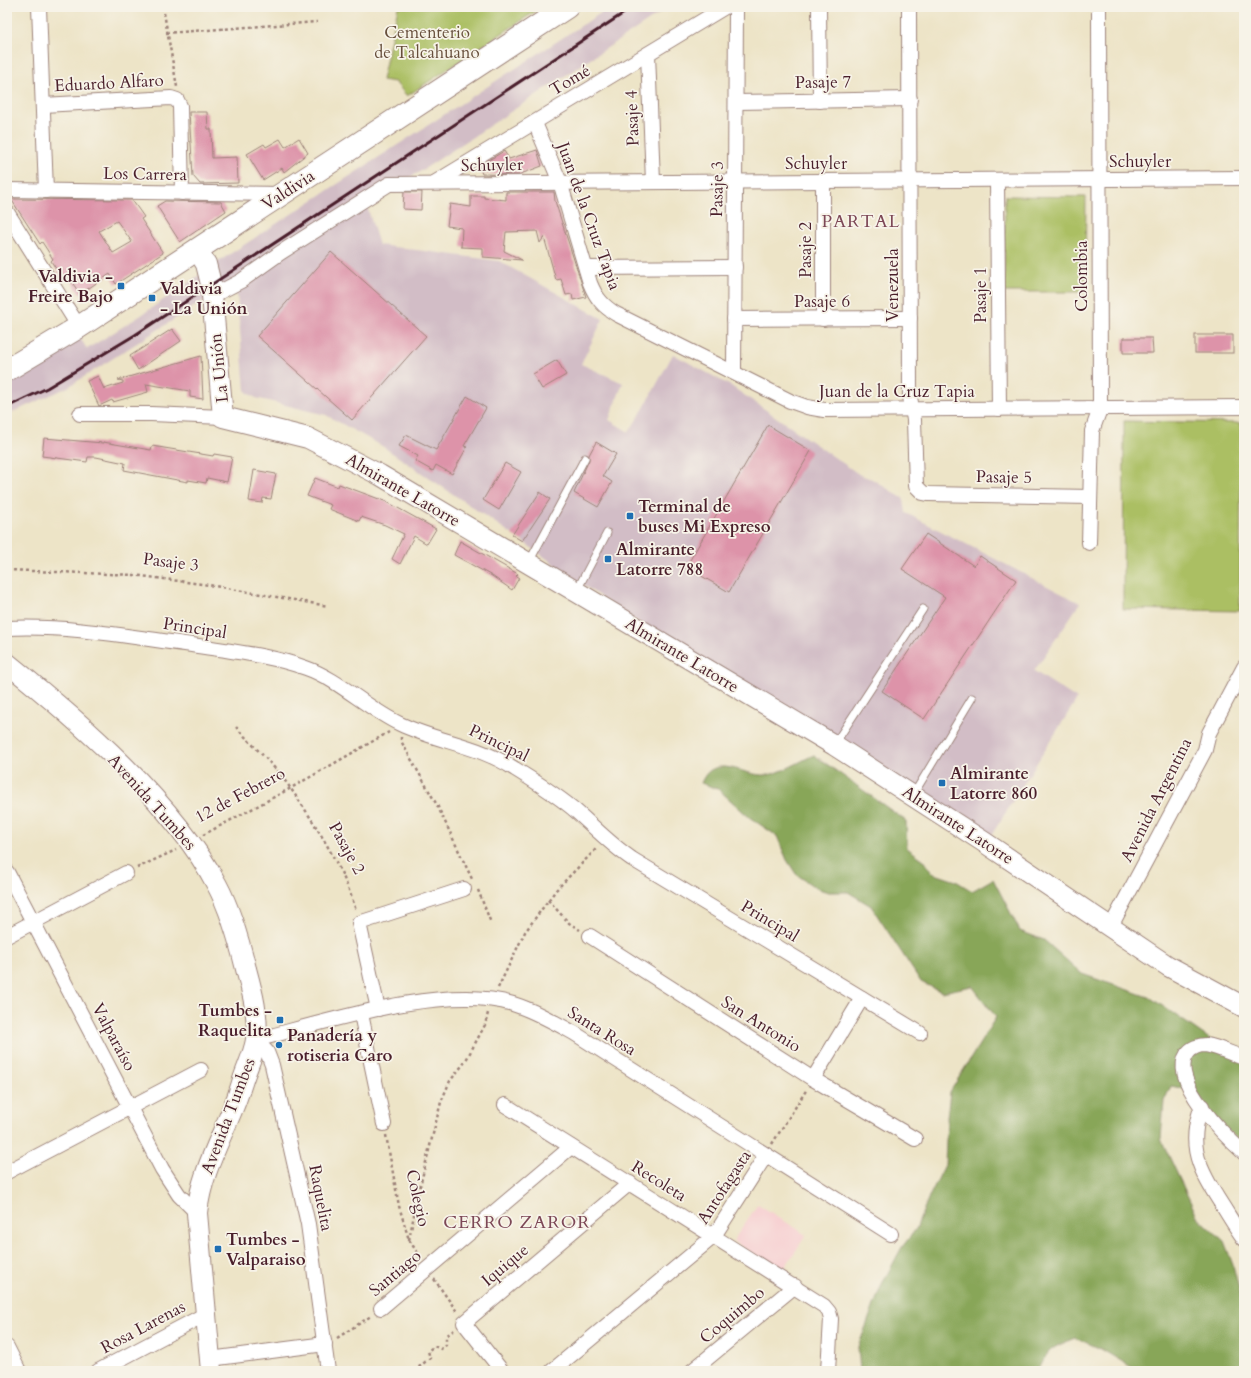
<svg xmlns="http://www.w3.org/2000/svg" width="1251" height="1378" font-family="Cardo,serif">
	<rect width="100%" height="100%" fill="#f7f3e8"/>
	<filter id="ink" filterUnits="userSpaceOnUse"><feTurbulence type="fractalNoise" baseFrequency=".025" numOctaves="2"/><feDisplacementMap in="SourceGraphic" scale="8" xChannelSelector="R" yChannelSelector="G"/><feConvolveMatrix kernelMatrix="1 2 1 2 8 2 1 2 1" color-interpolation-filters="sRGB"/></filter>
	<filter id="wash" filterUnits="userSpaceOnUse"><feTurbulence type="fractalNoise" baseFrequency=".012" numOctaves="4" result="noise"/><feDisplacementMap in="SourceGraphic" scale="16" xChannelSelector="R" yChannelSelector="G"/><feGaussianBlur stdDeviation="0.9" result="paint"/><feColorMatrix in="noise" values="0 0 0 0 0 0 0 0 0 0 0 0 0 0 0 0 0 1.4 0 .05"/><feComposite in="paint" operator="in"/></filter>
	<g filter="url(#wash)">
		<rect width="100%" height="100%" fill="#ede4c7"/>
		<!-- built -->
		<polygon fill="#f7cfd1" points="758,1204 806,1235 782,1272 733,1241"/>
		<!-- industrial -->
		<polygon fill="#d2bdc6" points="610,7 669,7 418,173 388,187 366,203 379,245 499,261 603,319 581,364 623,383 609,420 629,432 644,408 673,354 731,386 860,475 872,479 904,499 906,513 1080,603 1034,671 1077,699 987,842 616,608 522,541 382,446 326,415 256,398 249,394 245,390 237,294 206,299 68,387 7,415 7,381 80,338 87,349 140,316 227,256"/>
		<!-- green -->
		<g fill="#abbf63" stroke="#7a6f47">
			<polygon points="398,7 542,7 407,96 395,82 382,80"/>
			<polygon points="1005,196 1086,197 1085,292 1004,292"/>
			<polygon points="1124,421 1241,423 1240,611 1123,609"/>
		</g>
		<!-- forest -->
		<path fill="#88a659" stroke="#696242" d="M814 755 906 821 907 848 924 860 932 873 956 881 972 891 993 879 1020 931 1044 940 1082 974 1151 998 1244 1063V1144L1221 1126 1195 1091 1171 1086 1164 1101 1161 1139 1197 1216 1224 1241 1233 1265 1244 1309V1371H1138L1101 1349 1076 1338C1051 1348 1049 1348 1037 1371H860L858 1347 882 1284 902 1247 916 1229 928 1199 945 1165 947 1118 950 1092 996 1017 972 986 942 992 921 982 871 906 848 892H828L816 888 796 874 787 860 777 836 749 817 718 789 701 783C714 751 744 777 766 775 780 774 800 761 814 755Z"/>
		<g id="blocks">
			<!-- building -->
			<g fill="#dd93a9" fill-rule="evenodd">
				<polygon points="189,112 207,112 208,129 211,129 212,158 237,157 238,183 200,184 193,176"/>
				<polygon points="299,138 308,153 284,172 282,168 263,180 247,154 264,144 266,147 280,139 285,147"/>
				<polygon points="537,150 542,166 518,175 482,174 479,166 504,151 509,159"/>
				<polygon points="404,192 422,192 421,210 403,209"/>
				<polygon points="506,192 554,192 555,201 586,297 573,300 572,294 566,295 561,279 556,280 544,237 540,243 537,231 506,232 504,251 522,260 483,257 483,248 461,247 462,228 447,226 450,204 471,207 471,196 484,196 484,198 506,200"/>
				<path d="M11 199 132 200 144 217 141 219 163 253 116 284 110 274 80 294 67 275 62 278 51 261 53 259 42 242 40 244ZM117 221 132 242 113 253 99 231Z"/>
				<polygon points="165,201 221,202 226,211 180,242 157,206"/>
				<polygon points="331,252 426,336 352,420 257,336"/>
				<polygon points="172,329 181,341 138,370 130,356"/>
				<rect x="1195" y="335" width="38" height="18"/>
				<polygon points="1123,338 1152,338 1153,353 1123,353"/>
				<polygon points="201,356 203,399 190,397 190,391 146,384 148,392 113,402 112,400 99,406 87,381 98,376 104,389 123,383 123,381 118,380"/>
				<polygon points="557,360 566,375 542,389 533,374"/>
				<polygon points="467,396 486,408 464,446 467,447 452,474 436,465 433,471 415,461 418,456 399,446 406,435 436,450"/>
				<polygon points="768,425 811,451 729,592 686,567"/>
				<polygon points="44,438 103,443 103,442 151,450 152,446 213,456 214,454 232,457 227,482 207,478 206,483 188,480 188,482 124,470 125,463 96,457 88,457 87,462 42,456"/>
				<polygon points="596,442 616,454 603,476 612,482 598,507 574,493 589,460 589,455"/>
				<polygon points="505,463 521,472 499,510 483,500"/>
				<polygon points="254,470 276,474 271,499 263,498 262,503 249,501"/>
				<polygon points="315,478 338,487 339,484 387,502 436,529 427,544 414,536 400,564 392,559 404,534 385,525 361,517 359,521 329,509 331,505 307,496"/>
				<polygon points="540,492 550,499 522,541 512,535"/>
				<polygon points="926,534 974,566 980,556 1016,580 924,719 882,691 945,597 902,569"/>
				<polygon points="460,541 518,574 516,576 519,578 512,590 492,576 454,555"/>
			</g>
		</g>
	</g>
	<g filter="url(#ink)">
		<use href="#blocks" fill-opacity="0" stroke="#9c8279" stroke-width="1"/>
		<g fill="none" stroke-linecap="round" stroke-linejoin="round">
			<!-- service casing -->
			<g stroke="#9c8279" stroke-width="9">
				<g id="service">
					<polyline points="529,562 585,458"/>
					<polyline points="577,590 607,533"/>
					<polyline points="834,745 923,609"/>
					<polyline points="913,795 972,698"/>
				</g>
			</g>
			<!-- minor casing -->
			<g stroke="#9c8279" stroke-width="16">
				<g id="minor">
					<polyline points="39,7 46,191"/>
					<polyline points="819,7 820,101"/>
					<polyline points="909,7 910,397 914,420 916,486 923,493 928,494 1090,497"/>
					<polyline points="648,54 653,182"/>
					<polyline points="736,102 910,99"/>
					<polyline points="43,105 171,98 177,100 180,106 182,193"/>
					<path d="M535 123 560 182 590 283C596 298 603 306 616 314L790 401 807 407 824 410 1244 407"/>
					<polyline points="997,180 999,409"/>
					<polyline points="434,183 725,7"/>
					<polyline points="7,190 280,194"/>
					<polyline points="7,212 79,327"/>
					<polyline points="586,268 735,267"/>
					<polyline points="212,296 241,281 280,253 389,184 1244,178"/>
					<polyline points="734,319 910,318"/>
					<polyline points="823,319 823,181"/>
					<polyline points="734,372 736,7"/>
					<polyline points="80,414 151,414 223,417"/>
					<polyline points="1089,543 1092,431 1100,409 1099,7"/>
					<path d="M7 628C69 625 131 637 192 645 229 651 270 655 306 668 338 679 368 709 400 724 438 742 479 745 515 769 536 782 559 796 577 812 595 828 611 845 632 859L920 1033"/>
					<polyline points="7,872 162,1169 179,1195 197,1213"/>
					<polyline points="1110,928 1205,750 1209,733 1244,667"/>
					<polyline points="7,936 126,873"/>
					<polyline points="590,936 813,1079 915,1139"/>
					<polyline points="378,1009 359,923 464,889"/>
					<polyline points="361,1014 384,1124"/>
					<path d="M256 1040C326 1022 444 983 513 1004 535 1011 554 1022 574 1033L891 1234"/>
					<polyline points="256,1040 267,1052 272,1065 308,1224 328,1371"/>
					<path d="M1244 1058C1232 1054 1218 1047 1206 1045 1199 1045 1191 1048 1187 1054 1169 1081 1226 1137 1244 1153"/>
					<polyline points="813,1079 862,998"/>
					<polyline points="505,1105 824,1306 829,1312 831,1319 828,1371"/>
					<path d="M1202 1106C1186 1146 1200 1171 1222 1205 1229 1216 1236 1228 1244 1239"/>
					<polyline points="7,1172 201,1070"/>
					<polyline points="381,1308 571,1147"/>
					<polyline points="7,1347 19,1371"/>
					<polyline points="210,1359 325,1344"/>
					<polyline points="98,1371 206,1314"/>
					<polyline points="502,1371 464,1323 630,1183"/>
					<polyline points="552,1371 714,1236 766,1155"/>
					<polyline points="692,1371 795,1286"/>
				</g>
			</g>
			<!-- secondary casing -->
			<g stroke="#9c8279" stroke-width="22">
				<g id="secondary">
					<polyline points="197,249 206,264 211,284 223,417 308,438 380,475 834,745 984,842 1168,966 1244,1007"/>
					<path d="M7 663C79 721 174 803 217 885 231 911 239 940 246 969 252 991 259 1016 256 1040 254 1052 249 1063 245 1074 241 1085 238 1097 233 1108 219 1143 201 1174 197 1213L211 1371"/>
				</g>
			</g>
			<!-- primary casing -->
			<g stroke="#9c8279" stroke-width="24">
				<polyline id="primary" points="7,370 79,327 567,7"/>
			</g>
			<!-- path -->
			<g stroke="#9c8279" stroke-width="2.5" stroke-dasharray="3 3" stroke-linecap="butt">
				<polyline points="163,7 177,87"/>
				<polyline points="166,33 317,22"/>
				<polyline points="7,570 134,575 209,585 328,606"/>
				<path d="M236 727C254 747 276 767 291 789 315 823 345 871 356 911"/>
				<polyline points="401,737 401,741 438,807 472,879"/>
				<polyline points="203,835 291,788 389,732"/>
				<polyline points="137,868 176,850"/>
				<polyline points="478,890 491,923"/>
				<polyline points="548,900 569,923 580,930"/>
				<polyline points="498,988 525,932 556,890 597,848"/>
				<polyline points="386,1135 399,1206 409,1240 421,1258"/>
				<polyline points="772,1144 807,1089"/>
				<polyline points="409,1240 419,1190 441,1102 450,1081 465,1062 485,1025 488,1013"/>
				<polyline points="434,1279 458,1313"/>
				<polyline points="337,1338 371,1316"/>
				<polyline points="414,1371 430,1358 428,1351 434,1346 441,1349 446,1345 446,1336 454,1330"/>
			</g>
			<!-- service -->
			<use href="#service" stroke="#fff" stroke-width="7"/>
			<!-- minor -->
			<use href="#minor" stroke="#fff" stroke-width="14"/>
			<!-- secondary -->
			<use href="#secondary" stroke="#fff" stroke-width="20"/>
			<!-- primary -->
			<use href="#primary" stroke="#fff" stroke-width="22"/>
			<!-- rail -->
			<polyline stroke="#4a1f2b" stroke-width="3" points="7,407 47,388 135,335 633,7"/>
		</g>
	</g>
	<!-- markers -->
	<g fill="#1f6fb2" stroke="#f7f3e8" stroke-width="1.5">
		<rect x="117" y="282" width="8" height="8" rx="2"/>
		<rect x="148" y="294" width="8" height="8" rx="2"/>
		<rect x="626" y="512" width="8" height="8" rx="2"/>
		<rect x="604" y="555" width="8" height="8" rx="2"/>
		<rect x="938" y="779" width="8" height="8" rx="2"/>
		<rect x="276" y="1016" width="8" height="8" rx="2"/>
		<circle cx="279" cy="1045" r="4"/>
		<rect x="214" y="1245" width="8" height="8" rx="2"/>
	</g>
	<g text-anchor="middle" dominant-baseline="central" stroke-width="3.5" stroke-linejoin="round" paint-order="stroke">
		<!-- park labels -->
		<g font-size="17" fill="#674f3c" stroke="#f7f3e8">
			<text x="427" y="32">Cementerio<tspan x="427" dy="20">de Talcahuano</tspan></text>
		</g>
		<!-- street labels -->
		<g font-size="17" fill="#4a1f2b" stroke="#f7f3e8">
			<text transform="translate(570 80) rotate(-31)">Tomé</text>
			<text transform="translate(823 82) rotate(-1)">Pasaje 7</text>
			<text transform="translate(109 83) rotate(-3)">Eduardo Alfaro</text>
			<text transform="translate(632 118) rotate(-92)">Pasaje 4</text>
			<text x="1140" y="161">Schuyler</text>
			<text x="816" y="163">Schuyler</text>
			<text transform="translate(492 165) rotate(-1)">Schuyler</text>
			<text transform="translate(145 174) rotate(1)">Los Carrera</text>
			<text transform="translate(717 189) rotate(-89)">Pasaje 3</text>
			<text transform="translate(288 190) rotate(-33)">Valdivia</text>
			<text transform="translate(589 216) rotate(70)">Juan de la Cruz Tapia</text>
			<text transform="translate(805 250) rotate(-90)">Pasaje 2</text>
			<text transform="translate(1081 276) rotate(-90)">Colombia</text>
			<text transform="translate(892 285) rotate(-90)">Venezuela</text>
			<text transform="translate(980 295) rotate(-90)">Pasaje 1</text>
			<text x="822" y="301">Pasaje 6</text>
			<text transform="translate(219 368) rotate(-96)">La Unión</text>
			<text x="897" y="391">Juan de la Cruz Tapia</text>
			<text transform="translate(1004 477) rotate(1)">Pasaje 5</text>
			<text transform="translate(403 490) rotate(30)">Almirante Latorre</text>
			<text transform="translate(171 562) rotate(7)">Pasaje 3</text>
			<text transform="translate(195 628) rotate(9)">Principal</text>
			<text transform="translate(682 655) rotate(31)">Almirante Latorre</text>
			<text transform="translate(499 743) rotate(26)">Principal</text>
			<text transform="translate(240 795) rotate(-28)">12 de Febrero</text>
			<text transform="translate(1156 800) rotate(-63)">Avenida Argentina</text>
			<text transform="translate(152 802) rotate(48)">Avenida Tumbes</text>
			<text transform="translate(958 825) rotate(33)">Almirante Latorre</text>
			<text transform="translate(347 848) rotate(61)">Pasaje 2</text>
			<text transform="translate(770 921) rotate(31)">Principal</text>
			<text transform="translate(761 1024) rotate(32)">San Antonio</text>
			<text transform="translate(602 1031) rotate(32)">Santa Rosa</text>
			<text transform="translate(114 1037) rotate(62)">Valparaíso</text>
			<text transform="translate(228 1116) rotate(-69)">Avenida Tumbes</text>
			<text transform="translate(659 1181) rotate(32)">Recoleta</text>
			<text transform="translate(724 1187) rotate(-57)">Antofagasta</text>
			<text transform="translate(321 1198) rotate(79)">Raquelita</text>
			<text transform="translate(418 1198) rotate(77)">Colegio</text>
			<text transform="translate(505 1265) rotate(-40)">Iquique</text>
			<text transform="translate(395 1273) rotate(-40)">Santiago</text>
			<text transform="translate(732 1315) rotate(-40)">Coquimbo</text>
			<text transform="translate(143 1327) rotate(-28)">Rosa Larenas</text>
		</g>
		<!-- poi labels -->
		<g font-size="17" font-weight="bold" fill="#4a1f2b" stroke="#f7f3e8" text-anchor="start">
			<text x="113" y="276" text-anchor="end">Valdivia -<tspan x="113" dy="20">Freire Bajo</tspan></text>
			<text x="160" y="288">Valdivia<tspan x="160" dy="20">- La Unión</tspan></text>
			<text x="638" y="506">Terminal de<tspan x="638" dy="20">buses Mi Expreso</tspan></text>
			<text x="616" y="549">Almirante<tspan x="616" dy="20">Latorre 788</tspan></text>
			<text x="950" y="773">Almirante<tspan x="950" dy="20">Latorre 860</tspan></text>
			<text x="272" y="1010" text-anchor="end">Tumbes -<tspan x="272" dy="20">Raquelita</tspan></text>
			<text x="287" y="1035">Panadería y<tspan x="287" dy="20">rotiseria Caro</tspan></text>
			<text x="226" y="1239">Tumbes -<tspan x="226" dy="20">Valparaiso</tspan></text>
		</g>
		<!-- neighbourhood labels -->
		<g font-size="18" letter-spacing="1" fill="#7d4857" stroke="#f7f3e8">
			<text x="861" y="221">PARTAL</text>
			<text x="517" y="1222">CERRO ZAROR</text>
		</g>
	</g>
	<!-- margin -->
	<rect width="1251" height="1378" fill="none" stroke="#f7f3e8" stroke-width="24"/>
</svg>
